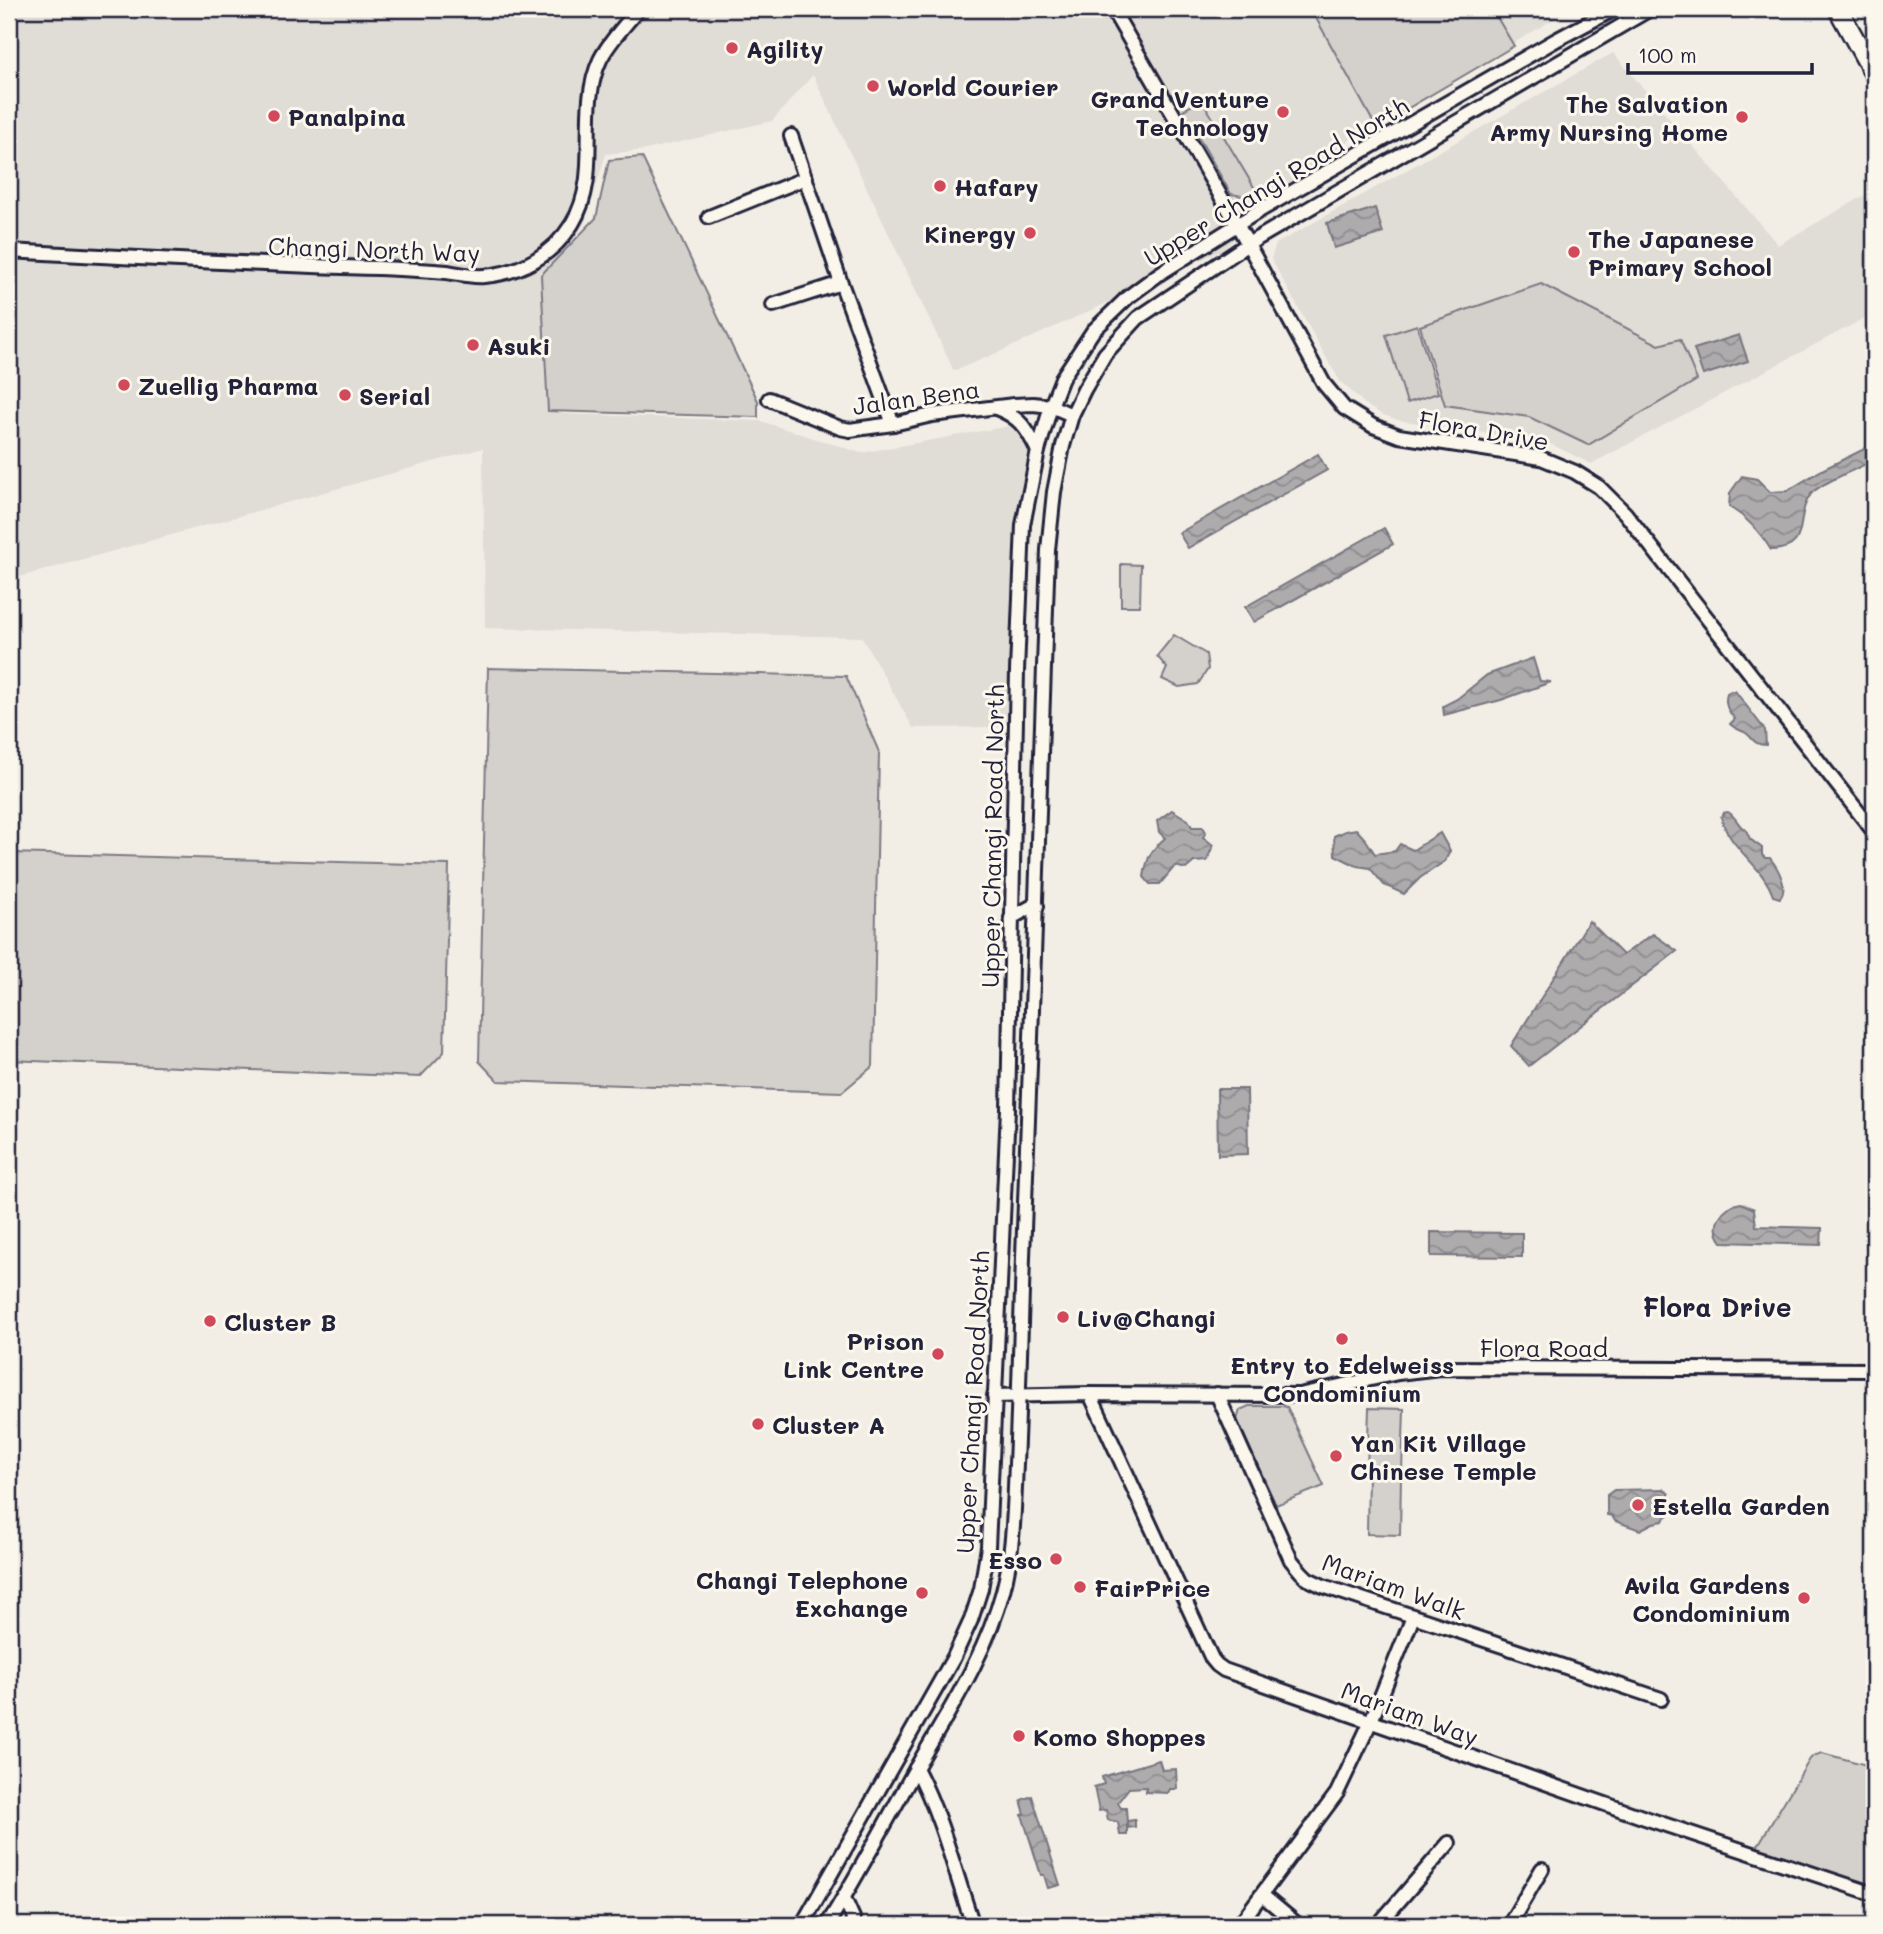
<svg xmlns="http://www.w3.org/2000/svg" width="1883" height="1934" font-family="Mali,sans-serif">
	<defs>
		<pattern id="water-waves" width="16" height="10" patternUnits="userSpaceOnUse" patternTransform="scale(1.75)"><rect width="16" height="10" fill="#aeabad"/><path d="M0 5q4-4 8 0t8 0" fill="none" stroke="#8d8b8e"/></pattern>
	</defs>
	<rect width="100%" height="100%" fill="#f2eee5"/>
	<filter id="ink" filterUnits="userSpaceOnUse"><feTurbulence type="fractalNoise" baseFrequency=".0143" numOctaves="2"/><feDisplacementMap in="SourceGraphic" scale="14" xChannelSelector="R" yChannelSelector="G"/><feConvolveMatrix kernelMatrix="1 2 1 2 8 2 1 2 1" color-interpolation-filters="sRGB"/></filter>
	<g filter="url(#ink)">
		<!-- built -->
		<g fill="#e0dcd6">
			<polygon points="9,9 1571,9 1348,141 1222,250 1013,346 954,371 813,75 772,121 645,150 606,154 584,225 551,267 562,414 760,421 861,453 1032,422 1005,727 913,728 862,637 485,628 483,448 9,580"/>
			<polygon points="1613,53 1778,245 1874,190 1874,313 1591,464 1553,445 1537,441 1398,420 1381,414 1366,405 1340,381 1331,366 1271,259 1276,244"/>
		</g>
		<!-- green -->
		<g fill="#d4d1cc" stroke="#7b7a84" stroke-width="2">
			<polygon points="1311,9 1492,9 1514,46 1376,127"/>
			<polygon points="1202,100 1261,199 1231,194 1183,110"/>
			<polygon points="642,157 758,401 758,417 548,411 541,275 596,218 609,160"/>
			<polygon points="1541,284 1659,345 1680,339 1697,380 1588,445 1529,417 1445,405 1420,326"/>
			<polygon points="1417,325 1438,393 1407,403 1386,335"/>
			<polygon points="1121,564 1141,565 1140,606 1121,606"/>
			<polygon points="1174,635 1206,654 1208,669 1198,684 1179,687 1162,679 1167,668 1157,656"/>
			<polygon points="488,668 846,676 879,752 873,1066 842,1092 498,1081 479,1061"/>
			<polygon points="9,853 449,865 444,1052 420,1077 9,1060"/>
			<polygon points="1249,1406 1282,1406 1287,1407 1324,1486 1276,1505 1237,1420 1240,1410"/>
			<polygon points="1369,1408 1404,1409 1402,1471 1367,1471"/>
			<polygon points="1368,1474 1401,1474 1400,1535 1367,1534"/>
			<polygon points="1822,1753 1874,1767 1874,1891 1754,1852 1810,1759 1813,1756"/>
		</g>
		<!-- water -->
		<g fill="url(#water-waves)" stroke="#76747f" stroke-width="2">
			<polygon points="1375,208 1383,233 1334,248 1327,223"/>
			<polygon points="1739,335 1748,361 1703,375 1694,349"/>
			<path d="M1874 444V460C1860 468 1820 483 1811 494 1793 517 1813 549 1771 550 1760 532 1748 518 1729 507L1730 493 1742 476 1757 479 1770 492 1787 491 1822 470Z"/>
			<polygon points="1318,454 1327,470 1188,548 1179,533"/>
			<polygon points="1384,528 1393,544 1254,622 1245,607"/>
			<polygon points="1533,658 1540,681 1551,682 1501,700 1444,715 1443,706 1457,699 1487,675"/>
			<path d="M1731 691H1735L1765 730 1766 745C1754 745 1754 739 1746 733 1739 729 1736 730 1730 724L1735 719C1728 711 1724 705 1727 693Z"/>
			<path d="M1172 810 1188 820 1192 827H1203L1206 832 1203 837 1213 845 1207 861 1194 862 1186 869 1175 866 1160 884H1150L1144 877C1147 857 1151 850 1165 838L1159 832 1157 821Z"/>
			<path d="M1728 812C1737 817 1738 827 1746 830L1750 839 1762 848V855L1765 858H1770C1778 868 1789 887 1780 898L1773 896C1763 865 1729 849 1721 817L1723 813Z"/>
			<polygon points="1356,829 1366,840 1375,854 1395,851 1400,844 1413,850 1440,833 1450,851 1445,861 1420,878 1404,894 1384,885 1370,868 1357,866 1335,855 1334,836 1345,831"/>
			<polygon points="1589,921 1623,955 1653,934 1677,951 1529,1066 1511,1046"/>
			<polygon points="1217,1089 1247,1089 1248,1154 1218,1155"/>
			<path d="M1741 1203 1754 1209 1756 1226 1822 1228 1821 1245 1722 1242C1709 1225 1722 1206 1741 1203Z"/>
			<polygon points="1431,1232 1522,1233 1522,1257 1431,1256"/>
			<polygon points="1664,1489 1669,1494 1669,1515 1665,1517 1663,1521 1653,1523 1640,1530 1615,1521 1612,1516 1607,1515 1607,1495 1614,1490"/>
			<polygon points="1159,1760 1162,1770 1176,1769 1177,1789 1170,1789 1168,1793 1146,1792 1146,1787 1129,1788 1118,1802 1121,1808 1126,1808 1127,1823 1128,1821 1135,1820 1135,1827 1128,1828 1127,1825 1127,1835 1120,1835 1118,1822 1108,1820 1106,1810 1099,1811 1094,1787 1104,1784 1102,1777"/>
			<polygon points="1032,1796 1060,1885 1048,1888 1044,1875 1041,1875 1022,1815 1025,1814 1021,1800"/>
		</g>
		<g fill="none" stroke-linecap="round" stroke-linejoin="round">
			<!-- minor casing -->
			<g stroke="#22223b" stroke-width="18">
				<g id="minor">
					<polyline points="1112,9 1237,224 1324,384 1344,408 1373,426 1399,436 1541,458 1575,472 1599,487 1625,513 1874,832"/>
					<polyline points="791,136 841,283 893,424"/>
					<polyline points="709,217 806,178"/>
					<path d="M9 251C132 258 255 265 379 268 402 269 424 270 447 272 459 274 472 277 484 276 520 273 553 255 572 224 603 174 576 112 600 60 609 41 626 25 638 9"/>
					<polyline points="773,305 841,283"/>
					<polyline points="769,399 840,428 850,430 863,428 893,424 932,415 1014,405 1033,404 1051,406 1072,415"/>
					<path d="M996 408C1020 417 1027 429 1038 451"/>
					<polyline points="1011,918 1031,907 1037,906"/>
					<polyline points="1090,1394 1212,1659 1217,1665 1224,1670 1645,1818 1874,1894"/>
					<polyline points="1217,1394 1291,1560 1301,1572 1308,1579 1323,1586 1661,1699"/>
					<polyline points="994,1396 1090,1394 1299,1395 1398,1373 1440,1368 1874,1370"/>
					<path d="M916 1768C942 1817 955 1873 973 1925"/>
					<polyline points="1262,1895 1298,1925"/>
					<polyline points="844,1898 853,1918 852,1925"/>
					<polyline points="802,1925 954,1657 971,1620 981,1589 988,1547 1008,1109 1017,671 1023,525 1038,451 1051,406 1062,378 1093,331 1128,297 1159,274 1259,211 1556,40 1614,9"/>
					<path d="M827 1925C858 1875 886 1822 915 1770 948 1712 985 1657 1003 1591 1014 1550 1014 1506 1016 1464 1019 1395 1021 1326 1023 1257 1032 1021 1040 786 1048 550L1054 492 1063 446 1072 415 1084 390 1105 354 1138 318 1248 244 1650 9"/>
					<polyline points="1239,1925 1337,1793 1371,1721 1413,1617"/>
					<polyline points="1378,1925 1449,1843"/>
					<polyline points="1509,1925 1542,1869"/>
				</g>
			</g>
			<!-- highway casing -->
			<g stroke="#22223b" stroke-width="23">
				<polyline id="highway" points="1838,9 1874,74"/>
			</g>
			<!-- minor -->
			<use href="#minor" stroke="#fbf7ec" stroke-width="12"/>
			<!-- highway -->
			<use href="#highway" stroke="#fbf7ec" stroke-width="18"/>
		</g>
	</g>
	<!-- markers -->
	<g fill="#d1495b" stroke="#fbf7ec" stroke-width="2.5">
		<circle cx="732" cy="48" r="7"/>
		<circle cx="873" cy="86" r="7"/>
		<circle cx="1283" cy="112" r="7"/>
		<circle cx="274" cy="116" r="7"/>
		<circle cx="1742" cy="117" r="7"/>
		<circle cx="940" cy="186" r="7"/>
		<circle cx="1030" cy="233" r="7"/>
		<circle cx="1574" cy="252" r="7"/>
		<circle cx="473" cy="345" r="7"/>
		<circle cx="124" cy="385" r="7"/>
		<circle cx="345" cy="395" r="7"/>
		<circle cx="1063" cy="1317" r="7"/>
		<circle cx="210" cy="1321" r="7"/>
		<circle cx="1342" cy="1339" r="7"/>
		<circle cx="938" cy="1354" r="7"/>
		<circle cx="758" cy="1424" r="7"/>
		<circle cx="1336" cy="1456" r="7"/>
		<circle cx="1638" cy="1505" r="7"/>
		<circle cx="1056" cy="1559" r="7"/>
		<circle cx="1080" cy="1587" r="7"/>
		<circle cx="922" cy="1593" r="7"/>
		<circle cx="1804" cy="1598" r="7"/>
		<circle cx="1019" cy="1736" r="7"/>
	</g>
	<g text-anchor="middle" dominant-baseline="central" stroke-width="6" stroke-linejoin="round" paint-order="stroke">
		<!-- poi labels -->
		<g font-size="24" font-weight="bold" fill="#22223b" stroke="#fbf7ec" text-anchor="start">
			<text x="746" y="48">Agility</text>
			<text x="887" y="86">World Courier</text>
			<text x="1269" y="98" text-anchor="end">Grand Venture<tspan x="1269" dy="28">Technology</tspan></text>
			<text x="1728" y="103" text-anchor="end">The Salvation<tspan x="1728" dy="28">Army Nursing Home</tspan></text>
			<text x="288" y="116">Panalpina</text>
			<text x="954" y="186">Hafary</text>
			<text x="1016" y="233" text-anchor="end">Kinergy</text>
			<text x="1588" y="238">The Japanese<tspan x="1588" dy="28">Primary School</tspan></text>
			<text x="487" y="345">Asuki</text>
			<text x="138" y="385">Zuellig Pharma</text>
			<text x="359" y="395">Serial</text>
			<text x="1077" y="1317">Liv@Changi</text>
			<text x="224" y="1321">Cluster B</text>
			<text x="924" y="1340" text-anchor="end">Prison<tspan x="924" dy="28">Link Centre</tspan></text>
			<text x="1342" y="1364" text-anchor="middle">Entry to Edelweiss<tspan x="1342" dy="28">Condominium</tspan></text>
			<text x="772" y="1424">Cluster A</text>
			<text x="1350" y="1442">Yan Kit Village<tspan x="1350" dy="28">Chinese Temple</tspan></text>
			<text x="1652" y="1505">Estella Garden</text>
			<text x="1042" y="1559" text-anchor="end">Esso</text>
			<text x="908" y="1579" text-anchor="end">Changi Telephone<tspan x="908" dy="28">Exchange</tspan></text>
			<text x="1790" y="1584" text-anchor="end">Avila Gardens<tspan x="1790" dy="28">Condominium</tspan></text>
			<text x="1094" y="1587">FairPrice</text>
			<text x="1033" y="1736">Komo Shoppes</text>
		</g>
		<!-- street labels -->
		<g font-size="24" fill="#22223b" stroke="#fbf7ec">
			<text transform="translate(1276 181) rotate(-31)">Upper Changi Road North</text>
			<text transform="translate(374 249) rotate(2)">Changi North Way</text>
			<text transform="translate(916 397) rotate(-8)">Jalan Bena</text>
			<text transform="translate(1484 430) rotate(10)">Flora Drive</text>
			<text transform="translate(992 836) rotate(-89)">Upper Changi Road North</text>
			<text x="1544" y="1347">Flora Road</text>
			<text transform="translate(972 1402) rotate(-87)">Upper Changi Road North</text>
			<text transform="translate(1394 1586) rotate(20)">Mariam Walk</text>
			<text transform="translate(1410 1713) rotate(20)">Mariam Way</text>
		</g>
		<!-- neighbourhood labels -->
		<g font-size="26" font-weight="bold" fill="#22223b" stroke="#fbf7ec">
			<text x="1717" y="1307">Flora Drive</text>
		</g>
	</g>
	<!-- margin -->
	<rect width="1883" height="1934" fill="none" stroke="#fbf7ec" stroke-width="35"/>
	<rect x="18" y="18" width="1848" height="1899" fill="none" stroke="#22223b" stroke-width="2.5" filter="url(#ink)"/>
	<!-- scale -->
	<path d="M1628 63v10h184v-10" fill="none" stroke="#22223b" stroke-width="3.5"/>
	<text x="1638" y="63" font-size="21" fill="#22223b" stroke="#fbf7ec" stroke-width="5" paint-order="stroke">100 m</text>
</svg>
